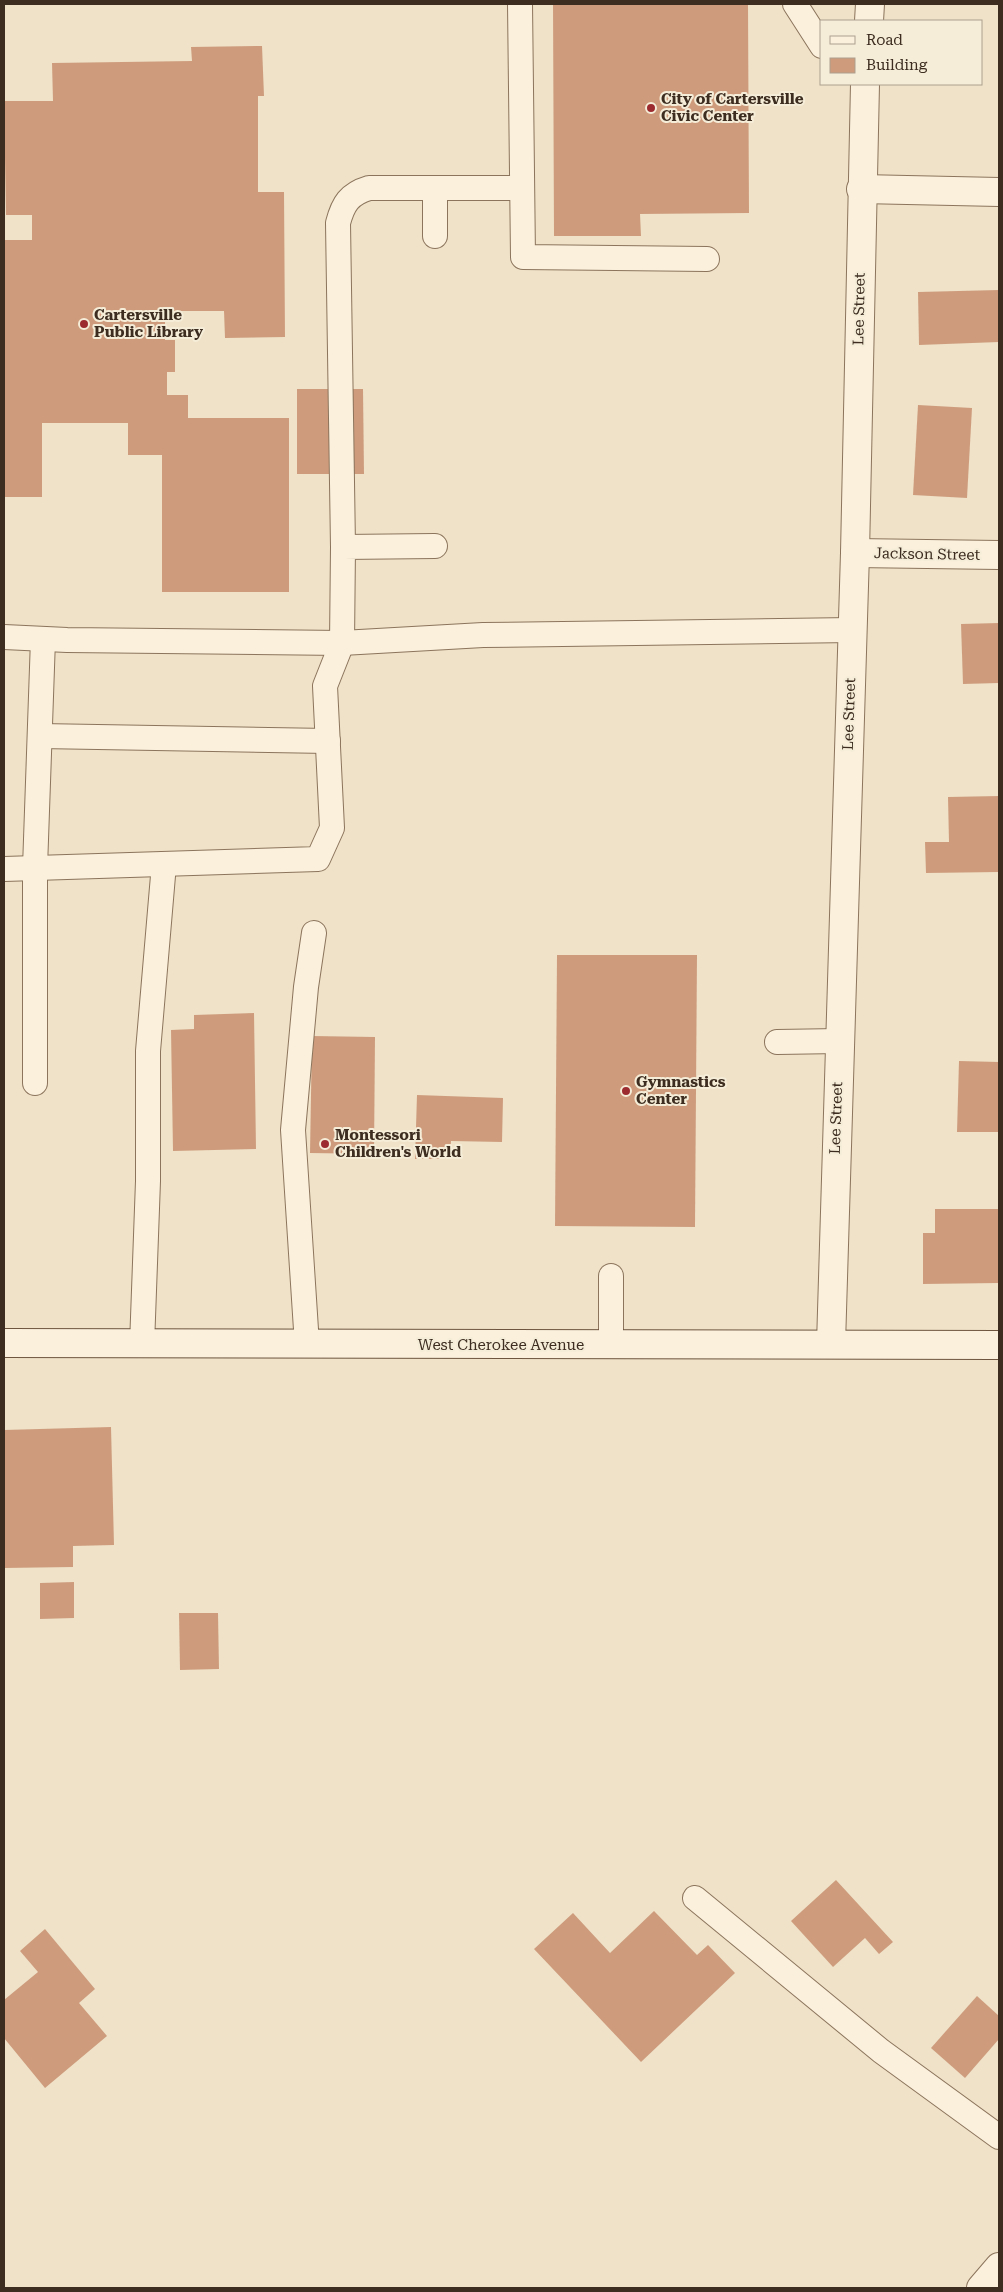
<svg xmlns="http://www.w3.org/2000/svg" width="1003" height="2292" font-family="'Roboto Serif',serif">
	<rect width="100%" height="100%" fill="#efe2c8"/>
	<!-- building -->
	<g fill="#ce9c7d">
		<polygon points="553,4 748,4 749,213 640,214 641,236 554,236"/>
		<polygon points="262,46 264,96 258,96 258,192 284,192 285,337 225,338 224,311 165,311 165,340 175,340 175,372 167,372 167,395 188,395 188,418 289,418 289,592 162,592 162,455 128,455 128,423 42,423 42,497 4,497 4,240 32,240 32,215 6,215 4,101 53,101 52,63 192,61 191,47"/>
		<polygon points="999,290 999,342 919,345 918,292"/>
		<polygon points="297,389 363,389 364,474 297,474"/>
		<polygon points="918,405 972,408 967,498 913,495"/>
		<polygon points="999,623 999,683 963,684 961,624"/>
		<polygon points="999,796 999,872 926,873 925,842 949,842 948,797"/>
		<polygon points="557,955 697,955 695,1227 555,1226"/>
		<polygon points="254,1013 256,1149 173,1151 171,1030 194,1029 194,1015"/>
		<polygon points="312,1036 375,1037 374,1154 310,1153"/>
		<polygon points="959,1061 999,1062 999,1132 957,1132"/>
		<polygon points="417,1095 503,1098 502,1142 451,1141 450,1159 415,1159"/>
		<polygon points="935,1209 999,1209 999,1283 923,1284 923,1233 935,1233"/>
		<polygon points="111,1427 114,1545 73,1546 73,1567 4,1568 4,1430"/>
		<polygon points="74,1582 74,1618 40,1619 40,1583"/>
		<polygon points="179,1613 218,1613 219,1669 180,1670"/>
		<polygon points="836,1880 893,1942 879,1954 865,1938 833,1967 791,1921"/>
		<polygon points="654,1911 697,1955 708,1945 735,1973 641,2062 534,1949 573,1913 610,1953"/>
		<polygon points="45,1929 95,1989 79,2003 107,2036 45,2088 4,2038 4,2000 38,1972 20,1951"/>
		<polygon points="977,1996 999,2016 999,2039 965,2078 931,2048"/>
	</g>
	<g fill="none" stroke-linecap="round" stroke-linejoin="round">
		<!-- service casing -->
		<g stroke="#8c745c" stroke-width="26">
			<g id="service">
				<polyline points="520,4 523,257 707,259"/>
				<polyline points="795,4 822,46"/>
				<polyline points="435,188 435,236"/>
				<path d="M343 547 338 223C343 204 349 194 369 188H522"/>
				<polyline points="4,637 67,640 342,643 483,635 852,630"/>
				<polyline points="40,736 328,741"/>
				<polyline points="4,869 318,859 332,828 325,686 342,643 343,547 435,546"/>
				<polyline points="777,1042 839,1041"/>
				<polyline points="35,1083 35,868 43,639"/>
				<polyline points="611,1276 611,1345"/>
				<polyline points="142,1345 148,1181 148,1051 164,864"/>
				<polyline points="307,1345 293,1130 306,987 314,933"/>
				<polyline points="695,1898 881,2051 999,2137"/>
			</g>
		</g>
		<!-- minor casing -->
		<g stroke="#8c745c" stroke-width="30">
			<g id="minor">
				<polyline points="869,21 870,4"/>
				<polyline points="861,189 999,192"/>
				<polyline points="855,553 999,555"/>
				<polyline points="831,1344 855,553 865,84"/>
				<polyline points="981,2288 999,2267"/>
			</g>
		</g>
		<!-- secondary casing -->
		<g stroke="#6e553f" stroke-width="30">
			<polyline id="secondary" points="4,1343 999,1345"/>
		</g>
		<!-- service -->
		<use href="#service" stroke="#faf0dc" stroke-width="24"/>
		<!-- minor -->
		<use href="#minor" stroke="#faf0dc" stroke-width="28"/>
		<!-- secondary -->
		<use href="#secondary" stroke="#faf0dc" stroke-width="28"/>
	</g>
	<!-- markers -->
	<g fill="#9c2b30" stroke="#f6edd8" stroke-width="2">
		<circle cx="651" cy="108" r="5"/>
		<circle cx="84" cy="324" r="5"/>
		<circle cx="626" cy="1091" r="5"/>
		<circle cx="325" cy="1144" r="5"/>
	</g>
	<g text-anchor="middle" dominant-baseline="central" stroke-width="4" stroke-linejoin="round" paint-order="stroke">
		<!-- poi labels -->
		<g font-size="15" font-weight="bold" fill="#3c2d20" stroke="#f6edd8" text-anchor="start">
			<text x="661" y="99">City of Cartersville<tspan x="661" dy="17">Civic Center</tspan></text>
			<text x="94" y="315">Cartersville<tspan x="94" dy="17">Public Library</tspan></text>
			<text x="636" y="1082">Gymnastics<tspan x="636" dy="17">Center</tspan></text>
			<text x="335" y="1135">Montessori<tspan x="335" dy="17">Children's World</tspan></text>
		</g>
		<!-- street labels -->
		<g font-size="15" fill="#3c2d20" stroke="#f6edd8">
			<text transform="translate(859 309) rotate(-89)">Lee Street</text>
			<text transform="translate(927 554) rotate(1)">Jackson Street</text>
			<text transform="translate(849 714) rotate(-88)">Lee Street</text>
			<text transform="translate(836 1118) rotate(-88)">Lee Street</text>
			<text x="501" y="1345">West Cherokee Avenue</text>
		</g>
	</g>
	<!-- border -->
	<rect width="1003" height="2292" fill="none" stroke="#3c2d20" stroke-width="10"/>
	<!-- legend -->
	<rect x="820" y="20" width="162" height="65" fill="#f6edd8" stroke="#aca08e"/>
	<rect x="830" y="36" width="25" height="8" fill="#faf0dc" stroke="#aca08e"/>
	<text x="866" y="45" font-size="15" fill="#3c2d20">Road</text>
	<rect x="830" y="58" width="25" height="15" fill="#ce9c7d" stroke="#aca08e"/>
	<text x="866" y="70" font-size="15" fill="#3c2d20">Building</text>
</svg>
